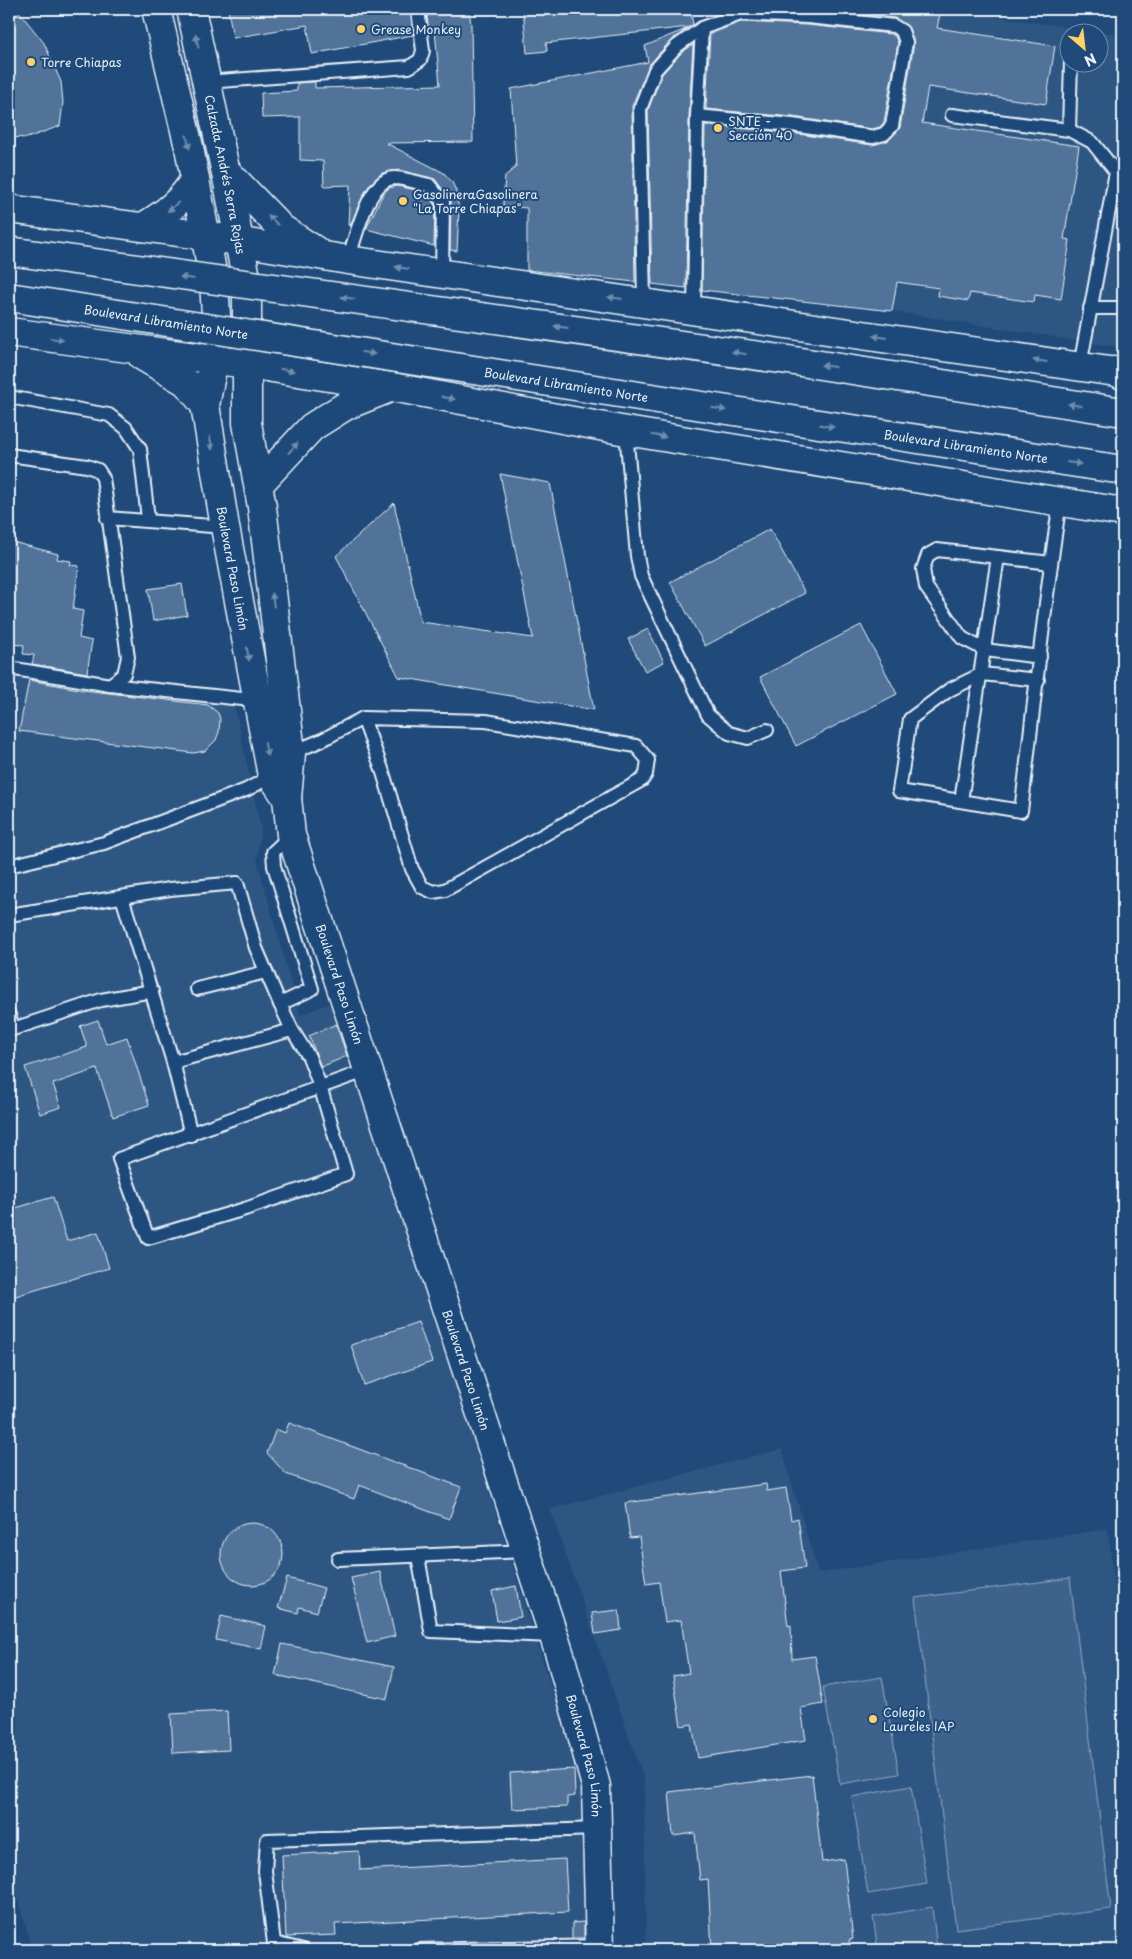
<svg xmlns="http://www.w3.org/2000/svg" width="1132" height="1959" font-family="'Playpen Sans',sans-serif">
	<rect width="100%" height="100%" fill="#1f4a7a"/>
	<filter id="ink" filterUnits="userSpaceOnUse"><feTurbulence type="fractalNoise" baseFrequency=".02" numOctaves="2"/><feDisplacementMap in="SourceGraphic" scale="10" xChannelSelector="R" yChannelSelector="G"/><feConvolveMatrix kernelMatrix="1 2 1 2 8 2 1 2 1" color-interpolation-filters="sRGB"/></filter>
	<g filter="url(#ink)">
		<!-- built -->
		<g fill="#2e5683" fill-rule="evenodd">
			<path d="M941 9 1123 35V348L892 311ZM1070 32H1100V62H1070Z"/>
			<polygon points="9,660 232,694 261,829 257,860 300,1015 333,1002 583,1787 584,1945 427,1950 32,1950 9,1866"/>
			<polygon points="782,1449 818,1573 1108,1529 1123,1659 1123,1950 646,1950 644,1779 550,1509"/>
		</g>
		<!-- green -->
		<g fill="#3c628c" stroke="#92aac2">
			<polygon points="1070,1578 1111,1909 956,1929 915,1598"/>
			<polygon points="882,1677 899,1774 840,1784 823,1687"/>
			<polygon points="911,1786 927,1884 868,1894 852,1797"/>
			<polygon points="932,1907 937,1950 878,1950 873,1917"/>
		</g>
		<!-- building -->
		<g fill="#517399" stroke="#e8f1f8">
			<polygon points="9,9 17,9 44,43 61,82 63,102 60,126 27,138 9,137"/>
			<polygon points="228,9 410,9 413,35 312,54 307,25 233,38"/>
			<polygon points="426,9 469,9 471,25 473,142 386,143 444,173 452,182 456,191 459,210 457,251 450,250 451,201 435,179 399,170 382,173 370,184 363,196 350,226 348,225 350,185 324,186 323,161 300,160 300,117 262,118 261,93 297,91 297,83 315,82 315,88 440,85 435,31 429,32"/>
			<polygon points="523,9 690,9 693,24 689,27 546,43 547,51 527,53"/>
			<polygon points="805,9 941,9 937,28 1055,46 1046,104 928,87 922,123 1079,146 1064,239 1070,240 1061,299 1035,295 1034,302 970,293 968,301 938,296 939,288 897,282 892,311 702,290 705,125 791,133 872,145 889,140 900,128 914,43 909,28 895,18"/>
			<polygon points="741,22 807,25 891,34 895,36 898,43 884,122 880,127 872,129 793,117 706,109 710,34"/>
			<polygon points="688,28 671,40 649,65 632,106 635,282 527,270 527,208 503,206 505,176 516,167 511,89 648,62 645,46"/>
			<polygon points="693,45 689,116 686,288 652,284 648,110 662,74 682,52"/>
			<polygon points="397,186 425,192 435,205 434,246 366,229 383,194 389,188"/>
			<polygon points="500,474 550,483 594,710 399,677 336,556 394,503 421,622 533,638"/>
			<polygon points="770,529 805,593 705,646 670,582"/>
			<polygon points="9,541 58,554 57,559 71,561 70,565 79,566 73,609 83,611 79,638 92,641 87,673 32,664 34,655 23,654 24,645 9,644"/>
			<polygon points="182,584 187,615 153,621 148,589"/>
			<polygon points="861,625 897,694 796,746 760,677"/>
			<polygon points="648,629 664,662 645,671 628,639"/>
			<polygon points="29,680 84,690 208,705 218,713 220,719 219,732 216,740 205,751 193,753 19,731"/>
			<polygon points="98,1020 106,1044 127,1037 149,1105 113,1117 97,1069 53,1084 61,1107 40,1114 25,1067 87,1047 80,1026"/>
			<polygon points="336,1024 347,1056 321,1067 309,1036"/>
			<polygon points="53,1197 67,1241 98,1232 109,1268 9,1298 9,1210"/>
			<polygon points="418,1322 432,1362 364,1385 351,1345"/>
			<polygon points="289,1423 461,1487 449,1519 359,1485 354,1499 286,1474 267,1453 276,1429 285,1433"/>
			<polygon points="766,1484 767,1491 786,1488 791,1520 798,1518 805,1568 781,1571 788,1626 791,1625 792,1659 815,1656 823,1704 801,1708 806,1740 698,1758 692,1724 681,1726 673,1676 689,1673 681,1620 665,1622 659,1582 646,1584 639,1537 630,1538 625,1503"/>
			<circle cx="252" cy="1554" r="31"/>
			<polygon points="380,1572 395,1636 367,1643 351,1578"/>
			<polygon points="287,1578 324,1588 317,1612 299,1607 298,1613 278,1608"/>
			<polygon points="516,1586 521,1617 497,1621 492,1591"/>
			<polygon points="619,1610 621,1630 595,1634 592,1613"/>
			<polygon points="221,1616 266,1626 261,1649 216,1640"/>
			<polygon points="282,1644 394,1667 387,1699 275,1675"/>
			<polygon points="227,1711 229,1750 173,1753 171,1714"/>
			<polygon points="574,1769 575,1796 567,1797 567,1807 512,1809 510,1773"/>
			<polygon points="812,1775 822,1862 844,1859 853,1939 849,1940 850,1950 712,1950 708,1879 700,1880 695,1833 673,1836 669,1792"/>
			<polygon points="359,1851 360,1870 565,1859 568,1912 335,1924 336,1935 286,1937 282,1855"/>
			<polygon points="584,1922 584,1938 572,1938 572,1923"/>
		</g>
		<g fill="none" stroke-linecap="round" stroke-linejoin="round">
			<!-- lane casing -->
			<g stroke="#e8f1f8" stroke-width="16">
				<g id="lane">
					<polyline points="1071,62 1069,130 1092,142 1116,172 1080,366"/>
					<polyline points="206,82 409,67 420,60 423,51 418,9"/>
					<polyline points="952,115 1069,130"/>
					<path d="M348 260C355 240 368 179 394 178 405 178 418 183 429 185L443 202 442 274"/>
					<polyline points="644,302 640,109 655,70 677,46 702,28 740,14 808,17 894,26 902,31 906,42 892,126 884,134 873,137 792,125 697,116"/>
					<polyline points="1090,308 1123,308"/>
					<polyline points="694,310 697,116 702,28"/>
					<polyline points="9,397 109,415 126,428 140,449 148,519"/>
					<polyline points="626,431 637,556 641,576 708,715 729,733 748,738 767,730"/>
					<polyline points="9,455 87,466 98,470 103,478 128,657 124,674 110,685 9,668"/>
					<polyline points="107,518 225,527"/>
					<polyline points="1040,657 985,650 962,638 926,587 923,569 928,555 937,550 1051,563"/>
					<path d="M1038 680 982 674 949 690 910 719 899 791 1021 811C1034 708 1044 604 1060 502"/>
					<polyline points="110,685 261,701"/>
					<polyline points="291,753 322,740 363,718 382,769 412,869 422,887 433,892 445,890 642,780 646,774 648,760 636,746 486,721 363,718"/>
					<polyline points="961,801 998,557"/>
					<polyline points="9,866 104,843 246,790 272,776"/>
					<polyline points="122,897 173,1062 191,1135"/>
					<polyline points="9,915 170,889 237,883 256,948 280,1004 312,989 274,866 273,852 291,835"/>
					<polyline points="197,989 266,972"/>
					<polyline points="9,1015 13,1029 101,1000 152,991"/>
					<polyline points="292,1030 309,1057 320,1086 346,1174 245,1209 148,1238 119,1159 368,1070"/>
					<polyline points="173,1062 292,1030 280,1004"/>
					<polyline points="418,1556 431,1631 554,1636"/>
					<polyline points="338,1559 526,1551"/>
					<polyline points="303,1950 274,1943 265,1871 267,1840 597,1829"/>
					<polyline points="418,1950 600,1946"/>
				</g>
			</g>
			<!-- secondary casing -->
			<g stroke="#e8f1f8" stroke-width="31">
				<g id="secondary">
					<path id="s1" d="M156 9 189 147 214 282 217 332 214 360 205 405 225 527 272 776 287 798"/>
					<path id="s2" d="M191 9 228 183 247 283V423L262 507 291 753 287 798 291 835 560 1655 596 1786 600 1950"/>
					<polyline points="226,171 282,229 316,251"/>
					<polyline points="9,209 207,236 348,260 1123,373"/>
					<path d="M143 227C165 214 182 201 195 179"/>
					<polyline points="9,332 247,364 392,387 626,431 1123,512"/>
					<polyline points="142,356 186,382 205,405"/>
					<polyline points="259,484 312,427 347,405 392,387"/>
				</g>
			</g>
			<!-- highway casing -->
			<g stroke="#e8f1f8" stroke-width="31">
				<g id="highway">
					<polyline points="788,360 1123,412"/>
					<polyline points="1114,371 1123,375"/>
					<path id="s3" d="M779 418 1123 470"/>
				</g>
			</g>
			<!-- lane -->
			<use href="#lane" stroke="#1f4a7a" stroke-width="12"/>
			<!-- secondary -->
			<use href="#secondary" stroke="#1f4a7a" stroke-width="28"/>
			<!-- highway -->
			<use href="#highway" stroke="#1f4a7a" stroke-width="28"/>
			<!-- highway-bridge casing -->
			<g stroke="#e8f1f8" stroke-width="31" stroke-linecap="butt">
				<g id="highway-bridge">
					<polyline points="9,251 788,360"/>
					<path id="s4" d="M9 297 779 418"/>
				</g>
			</g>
			<!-- highway-bridge -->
			<use href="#highway-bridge" stroke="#1f4a7a" stroke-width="28"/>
		</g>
		<!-- one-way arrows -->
		<defs><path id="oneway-solid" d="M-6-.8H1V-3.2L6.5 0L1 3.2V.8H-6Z" transform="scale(1.25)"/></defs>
		<g fill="#6f8dac">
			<use href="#oneway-solid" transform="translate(197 41) rotate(-102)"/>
			<use href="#oneway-solid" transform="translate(188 142) rotate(78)"/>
			<use href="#oneway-solid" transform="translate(173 207) rotate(139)"/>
			<use href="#oneway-solid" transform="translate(273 220) rotate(-135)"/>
			<use href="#oneway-solid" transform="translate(402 268) rotate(-172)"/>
			<use href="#oneway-solid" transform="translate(187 278) rotate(-172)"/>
			<use href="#oneway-solid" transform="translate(348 298) rotate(-172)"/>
			<use href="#oneway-solid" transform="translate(615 298) rotate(-172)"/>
			<use href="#oneway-solid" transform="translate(561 327) rotate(-172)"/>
			<use href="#oneway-solid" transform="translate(880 337) rotate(-172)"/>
			<use href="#oneway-solid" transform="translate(57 339) rotate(8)"/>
			<use href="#oneway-solid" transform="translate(368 353) rotate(9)"/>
			<use href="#oneway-solid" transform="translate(739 353) rotate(-171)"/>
			<use href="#oneway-solid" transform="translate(1040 361) rotate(-172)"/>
			<use href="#oneway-solid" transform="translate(828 366) rotate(-171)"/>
			<use href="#oneway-solid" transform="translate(287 370) rotate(9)"/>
			<use href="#oneway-solid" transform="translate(448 398) rotate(11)"/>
			<use href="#oneway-solid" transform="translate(1075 405) rotate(-171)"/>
			<use href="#oneway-solid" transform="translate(719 409) rotate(9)"/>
			<use href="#oneway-solid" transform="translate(827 426) rotate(9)"/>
			<use href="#oneway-solid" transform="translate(659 436) rotate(9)"/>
			<use href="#oneway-solid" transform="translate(211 443) rotate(81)"/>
			<use href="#oneway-solid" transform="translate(293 448) rotate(-47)"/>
			<use href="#oneway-solid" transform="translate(1074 463) rotate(8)"/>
			<use href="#oneway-solid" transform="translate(273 600) rotate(-97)"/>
			<use href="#oneway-solid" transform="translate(248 654) rotate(80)"/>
			<use href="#oneway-solid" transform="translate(266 749) rotate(79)"/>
		</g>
	</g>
	<!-- markers -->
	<g fill="#ffd166" stroke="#1f4a7a" stroke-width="2">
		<circle cx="361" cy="29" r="5"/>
		<circle cx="31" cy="62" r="5"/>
		<circle cx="718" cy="128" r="5"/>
		<circle cx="403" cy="201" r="5"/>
		<circle cx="873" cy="1719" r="5"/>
	</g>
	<g text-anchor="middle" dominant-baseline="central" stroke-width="4" stroke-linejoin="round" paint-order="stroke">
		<!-- poi labels -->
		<g font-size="12" fill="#e8f1f8" stroke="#1f4a7a" text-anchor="start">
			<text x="371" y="29">Grease Monkey</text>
			<text x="41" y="62">Torre Chiapas</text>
			<text x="728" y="121">SNTE -<tspan x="728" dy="14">Sección 40</tspan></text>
			<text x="413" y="194">GasolineraGasolinera<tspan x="413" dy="14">"La Torre Chiapas"</tspan></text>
			<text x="883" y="1712">Colegio<tspan x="883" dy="14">Laureles IAP</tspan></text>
		</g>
		<!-- street labels -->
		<g font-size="12" fill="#e8f1f8" stroke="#1f4a7a">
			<text stroke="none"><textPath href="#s2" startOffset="169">Calzada Andrés Serra Rojas</textPath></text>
			<text stroke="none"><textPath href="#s4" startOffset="159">Boulevard Libramiento Norte</textPath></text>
			<text stroke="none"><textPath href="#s4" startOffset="564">Boulevard Libramiento Norte</textPath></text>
			<text stroke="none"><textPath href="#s3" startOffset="189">Boulevard Libramiento Norte</textPath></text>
			<text stroke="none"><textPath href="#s1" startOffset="569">Boulevard Paso Limón</textPath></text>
			<text stroke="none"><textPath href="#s2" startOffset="992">Boulevard Paso Limón</textPath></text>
			<text stroke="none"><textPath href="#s2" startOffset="1398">Boulevard Paso Limón</textPath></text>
			<text stroke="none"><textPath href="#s2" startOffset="1802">Boulevard Paso Limón</textPath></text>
		</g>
	</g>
	<!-- margin -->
	<rect width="1132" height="1959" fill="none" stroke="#1f4a7a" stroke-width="30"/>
	<rect x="15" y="15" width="1102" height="1929" fill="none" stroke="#e8f1f8" stroke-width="2" filter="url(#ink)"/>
	<!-- north arrow -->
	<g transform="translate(1084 48) rotate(152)"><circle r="24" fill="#1f4a7a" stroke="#6f8dac"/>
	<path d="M0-4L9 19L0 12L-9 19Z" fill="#ffd166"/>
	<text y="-8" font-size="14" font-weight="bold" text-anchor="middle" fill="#e8f1f8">N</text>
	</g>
</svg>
